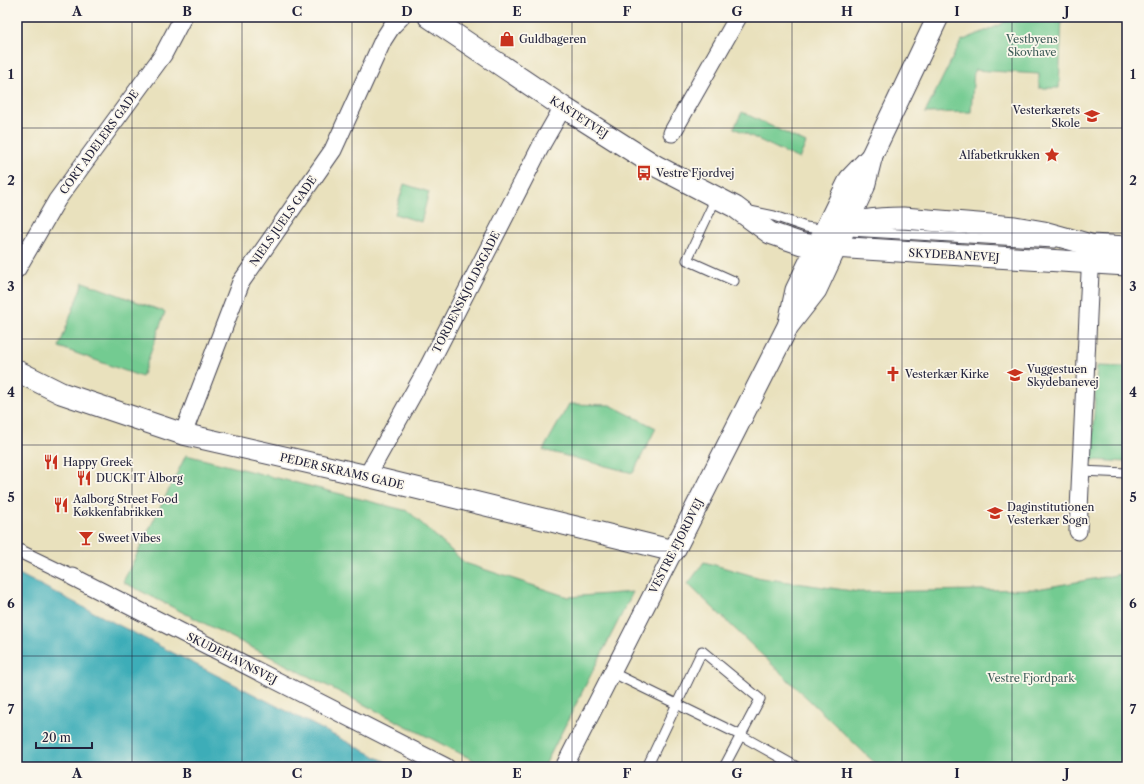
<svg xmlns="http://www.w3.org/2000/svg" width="1144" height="784" font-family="'Libre Caslon Text',serif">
	<rect width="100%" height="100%" fill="#fbf7ec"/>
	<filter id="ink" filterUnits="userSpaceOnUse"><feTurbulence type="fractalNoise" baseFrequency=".025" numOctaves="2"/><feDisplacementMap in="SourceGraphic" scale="8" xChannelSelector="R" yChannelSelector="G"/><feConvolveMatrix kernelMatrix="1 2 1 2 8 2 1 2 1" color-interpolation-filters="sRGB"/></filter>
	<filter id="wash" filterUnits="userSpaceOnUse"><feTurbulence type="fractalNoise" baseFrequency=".012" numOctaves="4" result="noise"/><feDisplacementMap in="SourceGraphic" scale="16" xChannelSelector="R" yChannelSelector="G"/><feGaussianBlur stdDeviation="0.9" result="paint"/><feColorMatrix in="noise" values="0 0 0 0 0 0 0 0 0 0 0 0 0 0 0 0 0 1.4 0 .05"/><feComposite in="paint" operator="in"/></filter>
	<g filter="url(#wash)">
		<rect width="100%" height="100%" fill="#e9e1bd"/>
		<!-- green -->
		<g fill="#73cb91" stroke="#4a7666">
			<polygon points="1011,17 1062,17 1059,88 1039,88 1039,74 974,70 971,112 925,113 961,41 1000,25"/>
			<polygon points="742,112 806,143 799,159 734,128"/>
			<polygon points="404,184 429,192 421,222 395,214"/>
			<polygon points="83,282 165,312 142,377 59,347"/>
			<polygon points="1097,366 1127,367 1127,462 1091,460"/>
			<polygon points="569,404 610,405 656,428 633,473 543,450"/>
			<polygon points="186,455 408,511 465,563 568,597 633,592 544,767 487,767 123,582"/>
			<polygon points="704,562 761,578 859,592 1037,589 1127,573 1127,767 879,767 688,584"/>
		</g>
		<!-- water -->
		<polygon fill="#3dadb8" stroke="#30687a" points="17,573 396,767 17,767"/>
	</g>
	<g filter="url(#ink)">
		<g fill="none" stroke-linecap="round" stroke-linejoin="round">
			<!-- service casing -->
			<g stroke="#403f4e" stroke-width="11">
				<g id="service">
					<polyline points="716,198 687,260 734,281"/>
					<polyline points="750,211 774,216 806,227 826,230"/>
					<polyline points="849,231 1054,243"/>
					<polyline points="1081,471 1127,473"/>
					<polyline points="613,673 740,735 797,767"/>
					<polyline points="647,767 702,651 760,699 724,767"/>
				</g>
			</g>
			<!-- pedestrian casing -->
			<g stroke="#403f4e" stroke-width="15">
				<polyline id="pedestrian" points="17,550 73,577"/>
			</g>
			<!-- minor casing -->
			<g stroke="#403f4e" stroke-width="19">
				<g id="minor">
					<polyline points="672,133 738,17"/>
					<polyline points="17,269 57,200 163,55 183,17"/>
					<polyline points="183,434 241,282 333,150 383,40 392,26 401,17"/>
					<polyline points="367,476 428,367 543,142 563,107"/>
					<polyline points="1078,531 1091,251"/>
					<polyline points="73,577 446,767"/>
					<polyline points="564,767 674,551"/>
				</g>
			</g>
			<!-- tertiary casing -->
			<g stroke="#403f4e" stroke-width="23">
				<g id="tertiary">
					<polyline points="429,17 563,107 656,166 735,207 770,233 802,244 817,246 1127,265"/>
					<path d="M825 230C851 221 876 218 903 218L1015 227 1044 232 1091 245 1127 247"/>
					<polyline points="789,323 796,290 843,193 850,179 872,156"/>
					<polyline points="17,371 61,393 183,434 367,476 674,551 788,326 816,290 864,187 872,155 938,17"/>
				</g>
			</g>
			<!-- service -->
			<use href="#service" stroke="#fff" stroke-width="9"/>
			<!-- pedestrian -->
			<use href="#pedestrian" stroke="#fff" stroke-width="13"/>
			<!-- minor -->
			<use href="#minor" stroke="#fff" stroke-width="17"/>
			<!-- tertiary -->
			<use href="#tertiary" stroke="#fff" stroke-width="21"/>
		</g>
	</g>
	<!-- grid -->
	<path fill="none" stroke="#22223b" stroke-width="1" stroke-opacity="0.55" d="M132 17V767M242 17V767M352 17V767M462 17V767M572 17V767M682 17V767M792 17V767M902 17V767M1012 17V767M17 128H1127M17 233H1127M17 339H1127M17 445H1127M17 551H1127M17 656H1127"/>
	<!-- icons -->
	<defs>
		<g id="shop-bare" transform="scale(1.2)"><path d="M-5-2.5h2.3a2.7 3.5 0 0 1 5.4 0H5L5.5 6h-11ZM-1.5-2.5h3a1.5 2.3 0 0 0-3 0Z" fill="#c8321e" stroke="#fbf7ec" stroke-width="2.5" paint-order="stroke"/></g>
		<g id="school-bare" transform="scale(1.2)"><path d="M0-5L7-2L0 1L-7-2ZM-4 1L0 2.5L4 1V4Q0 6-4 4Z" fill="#c8321e" stroke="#fbf7ec" stroke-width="2.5" paint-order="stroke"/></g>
		<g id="sight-bare" transform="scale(1.2)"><path d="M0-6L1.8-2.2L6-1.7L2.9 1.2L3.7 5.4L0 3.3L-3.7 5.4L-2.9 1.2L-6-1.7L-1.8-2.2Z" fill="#c8321e" stroke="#fbf7ec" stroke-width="2.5" paint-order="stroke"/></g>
		<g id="bus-bare" transform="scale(1.2)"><path d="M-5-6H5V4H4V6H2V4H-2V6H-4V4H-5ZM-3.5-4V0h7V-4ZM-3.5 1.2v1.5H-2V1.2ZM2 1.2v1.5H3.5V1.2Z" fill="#c8321e" stroke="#fbf7ec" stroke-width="2.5" paint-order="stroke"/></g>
		<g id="church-bare" transform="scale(1.2)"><path d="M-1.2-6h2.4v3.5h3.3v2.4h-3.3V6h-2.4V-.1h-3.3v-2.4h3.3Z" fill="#c8321e" stroke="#fbf7ec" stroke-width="2.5" paint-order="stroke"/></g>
		<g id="restaurant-bare" transform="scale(1.2)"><path d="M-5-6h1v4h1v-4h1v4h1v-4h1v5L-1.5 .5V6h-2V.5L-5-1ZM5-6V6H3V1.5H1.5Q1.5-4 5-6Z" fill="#c8321e" stroke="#fbf7ec" stroke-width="2.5" paint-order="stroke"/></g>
		<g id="bar-bare" transform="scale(1.2)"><path d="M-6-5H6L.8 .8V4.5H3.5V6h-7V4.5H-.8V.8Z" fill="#c8321e" stroke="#fbf7ec" stroke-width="2.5" paint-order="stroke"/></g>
	</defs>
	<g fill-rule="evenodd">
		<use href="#shop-bare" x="507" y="39"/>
		<use href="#school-bare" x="1092" y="116"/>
		<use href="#sight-bare" x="1052" y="155"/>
		<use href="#bus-bare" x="644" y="173"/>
		<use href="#church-bare" x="893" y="374"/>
		<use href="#school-bare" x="1015" y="375"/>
		<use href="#restaurant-bare" x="51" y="462"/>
		<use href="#restaurant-bare" x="84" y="478"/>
		<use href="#restaurant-bare" x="61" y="505"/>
		<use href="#school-bare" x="995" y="513"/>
		<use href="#bar-bare" x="86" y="538"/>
	</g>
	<g text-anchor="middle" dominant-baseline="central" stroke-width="3.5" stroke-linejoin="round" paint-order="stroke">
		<!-- poi labels -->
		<g font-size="11" fill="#22223b" stroke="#fbf7ec" text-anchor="start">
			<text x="519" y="39">Guldbageren</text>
			<text x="1080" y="110" text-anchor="end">Vesterkærets<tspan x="1080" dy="13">Skole</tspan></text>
			<text x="1040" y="155" text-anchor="end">Alfabetkrukken</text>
			<text x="656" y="173">Vestre Fjordvej</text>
			<text x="1027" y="369">Vuggestuen<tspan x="1027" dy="13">Skydebanevej</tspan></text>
			<text x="905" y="374">Vesterkær Kirke</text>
			<text x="63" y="462">Happy Greek</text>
			<text x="96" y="478">DUCK IT Ålborg</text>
			<text x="73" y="499">Aalborg Street Food<tspan x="73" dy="13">Køkkenfabrikken</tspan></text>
			<text x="1007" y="507">Daginstitutionen<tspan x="1007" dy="13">Vesterkær Sogn</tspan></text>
			<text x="98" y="538">Sweet Vibes</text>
		</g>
		<!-- park labels -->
		<g font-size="11" fill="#3e5d59" stroke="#fbf7ec">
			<text x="1032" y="39">Vestbyens<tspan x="1032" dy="13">Skovhave</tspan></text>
			<text x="1031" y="678">Vestre Fjordpark</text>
		</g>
		<!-- street labels -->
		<g font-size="11" fill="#22223b" stroke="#fbf7ec">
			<text transform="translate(579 117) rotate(33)">KASTETVEJ</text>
			<text transform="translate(99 142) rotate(-54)">CORT ADELERS GADE</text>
			<text transform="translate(283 221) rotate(-55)">NIELS JUELS GADE</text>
			<text transform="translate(954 255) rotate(3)">SKYDEBANEVEJ</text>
			<text transform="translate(466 292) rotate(-63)">TORDENSKJOLDSGADE</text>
			<text transform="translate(342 471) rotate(13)">PEDER SKRAMS GADE</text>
			<text transform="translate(676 546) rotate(-63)">VESTRE FJORDVEJ</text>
			<text transform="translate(232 658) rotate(27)">SKUDEHAVNSVEJ</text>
		</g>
	</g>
	<!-- margin -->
	<rect width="1144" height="784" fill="none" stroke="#fbf7ec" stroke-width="44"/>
	<!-- scale -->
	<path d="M36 742v6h56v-6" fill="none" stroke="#22223b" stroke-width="2"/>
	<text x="42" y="742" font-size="12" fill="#22223b" stroke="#fbf7ec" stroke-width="3" paint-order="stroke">20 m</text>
	<rect x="22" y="22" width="1100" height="740" fill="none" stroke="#22223b" stroke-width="1.5"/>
	<g font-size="13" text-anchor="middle" font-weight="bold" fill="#22223b">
		<text x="77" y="16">A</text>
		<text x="187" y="16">B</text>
		<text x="297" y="16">C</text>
		<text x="407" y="16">D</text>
		<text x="517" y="16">E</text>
		<text x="627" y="16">F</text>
		<text x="737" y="16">G</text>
		<text x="847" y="16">H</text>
		<text x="957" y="16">I</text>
		<text x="1067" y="16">J</text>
		<text x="11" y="79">1</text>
		<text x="1133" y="79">1</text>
		<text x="11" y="185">2</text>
		<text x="1133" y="185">2</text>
		<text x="11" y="291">3</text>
		<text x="1133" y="291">3</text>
		<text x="11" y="397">4</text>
		<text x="1133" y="397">4</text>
		<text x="11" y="502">5</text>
		<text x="1133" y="502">5</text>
		<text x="11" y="608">6</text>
		<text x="1133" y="608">6</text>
		<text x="11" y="714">7</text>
		<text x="1133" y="714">7</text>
		<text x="77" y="778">A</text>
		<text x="187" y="778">B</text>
		<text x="297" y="778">C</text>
		<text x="407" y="778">D</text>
		<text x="517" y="778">E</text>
		<text x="627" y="778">F</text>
		<text x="737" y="778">G</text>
		<text x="847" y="778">H</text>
		<text x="957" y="778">I</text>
		<text x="1067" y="778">J</text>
	</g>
</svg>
